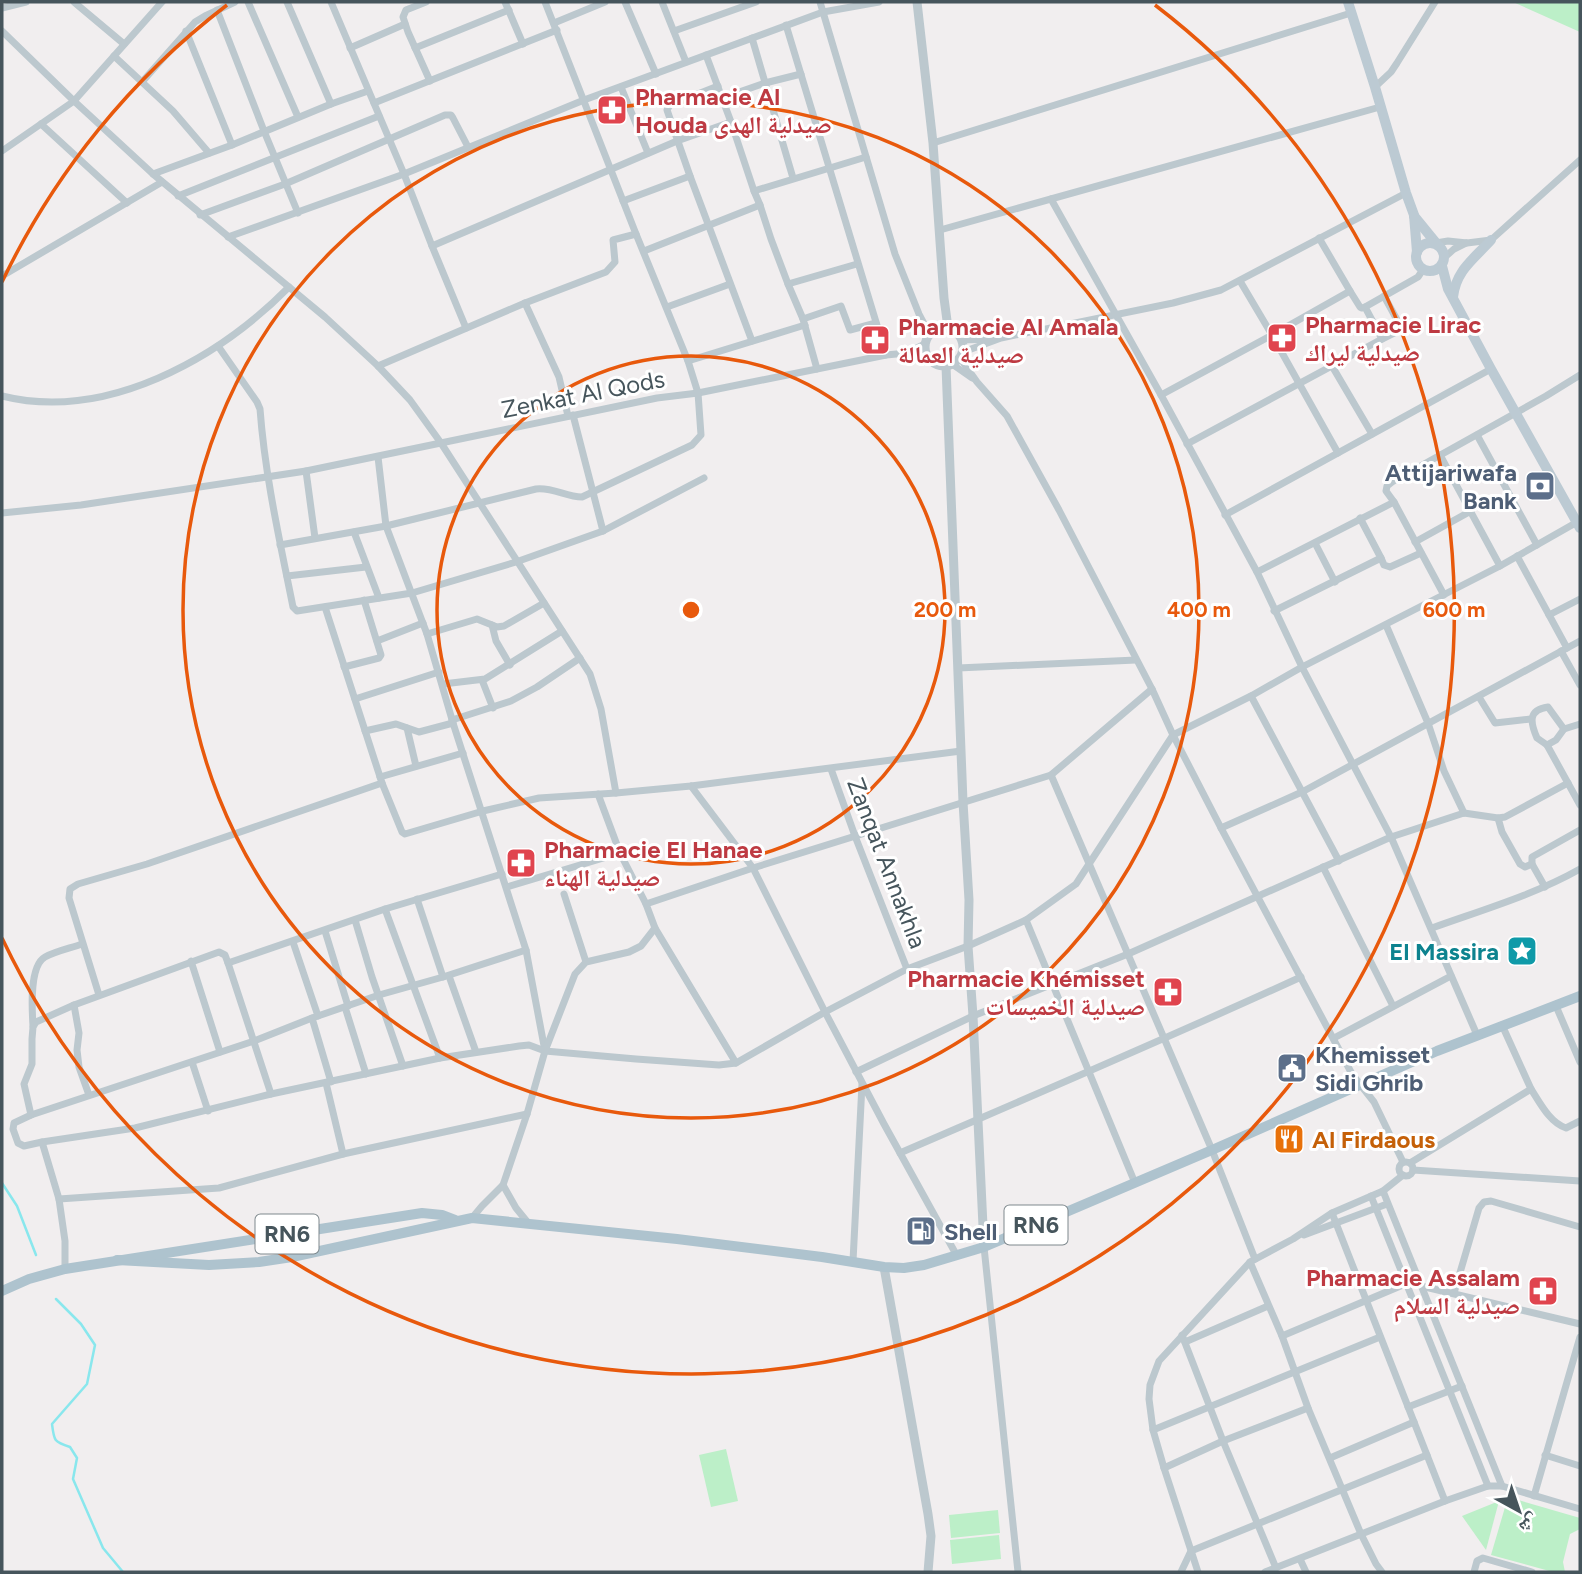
<svg xmlns="http://www.w3.org/2000/svg" width="1582" height="1574" font-family="Figtree,'Noto Naskh Arabic',sans-serif">
	<rect width="100%" height="100%" fill="#f1eeef"/>
	<!-- green -->
	<g fill="#bcefc8">
		<polygon points="1513,2 1580,2 1580,32"/>
		<polygon points="726,1449 738,1501 711,1507 699,1455"/>
		<polygon points="1508,1497 1580,1518 1580,1529 1570,1534 1563,1562 1565,1572 1553,1572 1491,1555"/>
		<polygon points="1499,1501 1486,1550 1462,1516"/>
		<polygon points="998,1510 1000,1533 951,1538 949,1515"/>
		<polygon points="999,1535 1001,1559 952,1564 950,1540"/>
	</g>
	<g fill="none" stroke-linecap="round" stroke-linejoin="round">
		<!-- stream -->
		<g stroke="#89e7ed" stroke-width="2.5">
			<polyline points="2,1183 17,1206 36,1255"/>
			<path d="M56 1299 81 1324 95 1345 87 1384 52 1424C54 1441 54 1442 70 1447L77 1458 73 1479 103 1548 123 1572"/>
		</g>
		<!-- minor -->
		<g stroke="#bcc8ce" stroke-width="7">
			<polyline points="74,2 124,44"/>
			<polyline points="248,2 298,117"/>
			<polyline points="287,2 331,104"/>
			<polyline points="331,2 404,174 432,246 677,141 731,122"/>
			<polyline points="426,2 406,10 403,17 408,32 430,81"/>
			<polyline points="505,2 523,44"/>
			<polyline points="625,2 656,74"/>
			<polyline points="662,2 686,62"/>
			<polyline points="820,2 895,254 919,314 930,335"/>
			<polyline points="2,8 26,2"/>
			<polyline points="217,10 264,131 298,213"/>
			<polyline points="554,23 605,2"/>
			<polyline points="786,25 886,355"/>
			<polyline points="2,31 74,101 153,174 325,317 378,366 410,400 441,443 590,674 601,709 616,793"/>
			<polyline points="186,31 232,145"/>
			<polyline points="674,31 756,2"/>
			<polyline points="752,38 793,178"/>
			<polyline points="350,48 405,24"/>
			<polyline points="415,48 509,10"/>
			<polyline points="706,55 731,122 754,191 760,205 771,239 788,284 803,319 817,369"/>
			<polyline points="114,56 173,111 209,153"/>
			<polyline points="142,82 195,22 205,16 235,2"/>
			<polyline points="718,86 670,105 667,110 690,176 752,341"/>
			<polyline points="621,87 648,153"/>
			<polyline points="1375,87 1391,72 1397,63 1435,2"/>
			<polyline points="722,98 765,83 801,74"/>
			<polyline points="374,103 557,30"/>
			<polyline points="41,124 127,203"/>
			<polyline points="933,143 1351,13"/>
			<polyline points="2,151 74,101 162,2"/>
			<polyline points="153,174 232,145 331,104 368,91"/>
			<polyline points="754,191 866,157"/>
			<polyline points="178,196 379,116"/>
			<polyline points="1051,199 1161,395 1257,572 1302,667 1391,837 1477,1035"/>
			<polyline points="623,201 690,176"/>
			<polyline points="200,215 285,184 445,115 451,115 453,118 468,147"/>
			<polyline points="940,230 1380,107"/>
			<polyline points="228,237 404,174 584,100 823,12 879,2"/>
			<polyline points="1436,243 1448,241 1467,243 1491,240 1580,160"/>
			<polyline points="432,246 466,328"/>
			<polyline points="644,251 760,205"/>
			<polyline points="1445,257 1454,249 1466,243"/>
			<polyline points="2,276 162,182"/>
			<polyline points="1240,281 1272,335 1338,453"/>
			<polyline points="788,284 857,264"/>
			<polyline points="1350,291 1360,307 1362,308 1365,307"/>
			<polyline points="525,303 559,377 568,416"/>
			<polyline points="667,307 730,284"/>
			<polyline points="803,319 841,306 850,330 876,323"/>
			<polyline points="1382,339 1402,329 1384,296"/>
			<polyline points="962,340 993,339"/>
			<path d="M218 346 257 402 260 409C265 476 280 542 293 607L297 611 412 593 516 562 603 531 704 478"/>
			<polyline points="963,352 1001,338 1173,303 1221,290 1406,193"/>
			<polyline points="907,353 932,362"/>
			<polyline points="960,358 977,382 1007,416 1059,510 1152,689 1173,735 1221,828 1352,1074 1374,1102 1403,1162"/>
			<polyline points="688,361 805,325"/>
			<polyline points="952,364 972,378"/>
			<polyline points="378,366 525,303 606,272 615,262 613,240 636,234"/>
			<polyline points="1332,366 1372,434"/>
			<polyline points="1161,395 1272,335 1350,291 1319,238"/>
			<path d="M2 396C106 422 218 359 289 287"/>
			<polyline points="573,415 603,531"/>
			<polyline points="1477,435 1537,545"/>
			<polyline points="1187,444 1382,339 1365,307 1418,277 1422,271 1421,268"/>
			<polyline points="1440,455 1500,566"/>
			<polyline points="378,457 386,526 427,634 453,723 526,950 545,1051"/>
			<polyline points="306,471 315,538"/>
			<polyline points="2,513 81,505 306,471 657,398 698,393 886,355 907,353 925,344"/>
			<polyline points="1225,515 1491,369"/>
			<polyline points="1360,518 1381,558"/>
			<polyline points="354,532 379,598"/>
			<polyline points="1415,542 1471,511"/>
			<polyline points="1315,543 1335,582"/>
			<path d="M280 545 386 526 536 489C553 487 566 497 582 497L692 445 701 435 698 393 688 361 636 234 545 2"/>
			<polyline points="1517,556 1567,648"/>
			<polyline points="1257,572 1394,502"/>
			<polyline points="287,576 366,567"/>
			<polyline points="1444,595 1394,502 1386,491 1387,486 1392,482 1546,396 1580,375"/>
			<polyline points="325,607 382,783 402,832 405,834 483,811 539,798 616,793 691,786 961,751"/>
			<polyline points="1274,611 1381,558 1384,565 1390,567 1421,553"/>
			<polyline points="1549,615 1580,599"/>
			<polyline points="492,625 496,641 510,665"/>
			<polyline points="1386,625 1428,723 1444,771 1464,813"/>
			<polyline points="427,634 477,619 497,627 504,626 544,603"/>
			<polyline points="377,641 423,623"/>
			<polyline points="1561,651 1580,685"/>
			<polyline points="344,667 379,658 381,655 364,600"/>
			<polyline points="958,668 1136,660"/>
			<polyline points="482,680 493,708"/>
			<polyline points="443,684 485,679 562,631"/>
			<polyline points="1251,696 1339,861"/>
			<polyline points="1479,697 1495,723 1531,719"/>
			<polyline points="355,699 439,672"/>
			<polyline points="452,720 511,701 537,687 580,658"/>
			<polyline points="407,728 416,766"/>
			<path d="M1564 729 1548 707C1528 710 1530 722 1537 738L1547 745 1580 805"/>
			<polyline points="365,731 396,724 419,732 453,723"/>
			<polyline points="1547,745 1556,740 1564,729 1580,724"/>
			<polyline points="831,769 855,836 907,969"/>
			<polyline points="1051,775 1212,1150 1255,1259"/>
			<polyline points="380,777 463,753"/>
			<polyline points="691,786 753,868 825,1012 884,1124 957,1256"/>
			<polyline points="598,794 620,853 646,904"/>
			<polyline points="1498,818 1502,832 1520,864 1525,867 1532,864"/>
			<polyline points="1221,828 1302,792 1580,641"/>
			<polyline points="1323,867 1393,1006"/>
			<polyline points="507,887 620,853"/>
			<polyline points="1545,887 1532,864 1532,857 1580,830"/>
			<polyline points="564,894 586,962"/>
			<polyline points="417,899 443,977"/>
			<polyline points="385,909 440,1058"/>
			<polyline points="355,920 372,977 403,1066"/>
			<polyline points="1026,920 1135,1183"/>
			<polyline points="655,928 736,1063"/>
			<path d="M1432 928C1482 910 1534 895 1580 869"/>
			<polyline points="325,931 348,1006"/>
			<polyline points="293,942 318,1016"/>
			<polyline points="526,950 443,977 379,995 312,1018 254,1041 31,1115 14,1123 13,1129 18,1143 24,1146 42,1142 135,1128 271,1094 440,1058 519,1046 529,1045 545,1051 636,1059 719,1065 736,1063 825,1012 907,969 968,946 1026,920 1076,884 1173,735 1251,696 1302,667 1500,566 1579,521"/>
			<polyline points="191,961 220,1052"/>
			<polyline points="228,963 385,909 502,874"/>
			<polyline points="449,976 476,1052"/>
			<polyline points="99,995 69,898 70,889 78,884 147,864 382,783"/>
			<polyline points="74,1005 79,1033 77,1050 79,1067 89,1095"/>
			<polyline points="1556,1006 1580,1062"/>
			<polyline points="345,1007 366,1074"/>
			<polyline points="312,1018 331,1082"/>
			<path d="M33 1026C32 1010 29 966 45 957 56 951 71 948 82 944"/>
			<polyline points="1334,1038 1451,976"/>
			<polyline points="192,1062 208,1111"/>
			<polyline points="856,1072 973,1016 1128,954 1391,837 1464,813 1498,818 1505,817 1568,783"/>
			<polyline points="326,1083 343,1154"/>
			<path d="M1531 1089C1540 1103 1550 1123 1566 1128L1580 1121"/>
			<polyline points="31,1115 24,1084 32,1064 32,1039 33,1027 36,1022 74,1005 219,952 225,955 228,963 271,1094"/>
			<polyline points="42,1142 59,1199 65,1241 65,1269"/>
			<path d="M900 1153C1034 1095 1168 1038 1301 977"/>
			<circle cx="1406" cy="1169" r="7"/>
			<polyline points="1410,1163 1531,1089 1502,1025"/>
			<polyline points="1413,1170 1580,1181"/>
			<polyline points="503,1185 516,1208 529,1224"/>
			<polyline points="1383,1191 1502,1486"/>
			<polyline points="1371,1196 1488,1486"/>
			<polyline points="59,1199 219,1188 343,1154 527,1114"/>
			<polyline points="1332,1213 1445,1501"/>
			<polyline points="472,1218 482,1206 503,1185 527,1114 545,1051 575,974 586,962 629,952 641,946 655,928 646,904 753,868 1051,775 1152,689"/>
			<polyline points="1304,1235 1387,1204"/>
			<polyline points="984,1247 1018,1572"/>
			<polyline points="853,1261 862,1084"/>
			<polyline points="1250,1262 1282,1336 1308,1408 1361,1534 1376,1564 1382,1572"/>
			<polyline points="1421,1286 1580,1324"/>
			<polyline points="1454,1293 1479,1208 1484,1202 1491,1201 1580,1227"/>
			<polyline points="1182,1335 1223,1441 1276,1568"/>
			<polyline points="1282,1336 1410,1282"/>
			<polyline points="1185,1342 1268,1306"/>
			<polyline points="1408,1407 1462,1386"/>
			<polyline points="1153,1430 1380,1337"/>
			<polyline points="1545,1455 1580,1466"/>
			<polyline points="1330,1458 1414,1422"/>
			<polyline points="1164,1468 1223,1441 1308,1408"/>
			<polyline points="1534,1496 1580,1337"/>
			<polyline points="1300,1559 1306,1572"/>
			<polyline points="1181,1572 1191,1551 1427,1455"/>
			<polyline points="1198,1572 1164,1468 1153,1430 1149,1399 1150,1385 1159,1361 1250,1262 1293,1239 1332,1213 1383,1191 1403,1175"/>
			<polyline points="1265,1572 1445,1501 1488,1486 1502,1486 1580,1509"/>
			<polyline points="1474,1572 1477,1561 1483,1558 1532,1572"/>
		</g>
		<!-- tertiary -->
		<g stroke="#bcc8ce" stroke-width="9">
			<polyline points="917,2 933,143 944,298 948,328"/>
			<circle cx="944" cy="347" r="19"/>
			<polyline points="946,366 963,802 969,900 968,946 973,1016 984,1247"/>
			<polyline points="884,1267 928,1514 931,1536 928,1572"/>
		</g>
		<!-- secondary -->
		<g stroke="#bccad3" stroke-width="10">
			<polyline points="1348,2 1375,87 1406,193 1414,215 1417,252"/>
			<polyline points="1414,216 1436,243"/>
			<circle cx="1430" cy="257" r="14"/>
			<polyline points="1442,266 1448,289 1491,369 1580,528"/>
			<path d="M1453 297C1456 270 1474 259 1491 240"/>
		</g>
		<!-- primary -->
		<g stroke="#aec3ce" stroke-width="10">
			<polyline points="117,1260 209,1265 259,1262 292,1257 472,1218 677,1239 822,1257 884,1267 904,1268 924,1265 984,1247 1212,1150 1437,1051 1580,996"/>
			<polyline points="2,1291 29,1279 65,1269 422,1213 442,1215 455,1220"/>
		</g>
	</g>
	<!-- distance rings -->
	<g fill="none" stroke="#e8590c" stroke-width="3.5">
		<circle cx="691" cy="610" r="254"/>
		<circle cx="691" cy="610" r="508"/>
		<path d="M2 282A763 763 0 0 1 227 5M1155 5A763 763 0 1 1 2 938"/>
	</g>
	<!-- icons -->
	<defs>
		<g id="pharmacy-square" transform="scale(1.575)"><rect x="-9" y="-9" width="18" height="18" rx="4" fill="#e0444e" stroke="#fff"/><path d="M-2-6h4v4h4v4h-4v4h-4v-4h-4v-4h4Z" fill="#fff"/></g>
		<g id="bank-square" transform="scale(1.575)"><rect x="-9" y="-9" width="18" height="18" rx="4" fill="#5c6f8a" stroke="#fff"/><path d="M-6-4H6V4H-6ZM0-2.3a2.3 2.3 0 1 0 0 4.6a2.3 2.3 0 1 0 0-4.6Z" fill="#fff"/></g>
		<g id="sight-square" transform="scale(1.575)"><rect x="-9" y="-9" width="18" height="18" rx="4" fill="#0f9aa8" stroke="#fff"/><path d="M0-6L1.8-2.2L6-1.7L2.9 1.2L3.7 5.4L0 3.3L-3.7 5.4L-2.9 1.2L-6-1.7L-1.8-2.2Z" fill="#fff"/></g>
		<g id="civic-square" transform="scale(1.575)"><rect x="-9" y="-9" width="18" height="18" rx="4" fill="#5c6f8a" stroke="#fff"/><path d="M-.6-6.5H3V-4.5H.6V-3L4-1V1h2V6H-6V1h2V-1L-.6-3ZM-1.2 2.5V6h2.4V2.5Z" fill="#fff"/></g>
		<g id="restaurant-square" transform="scale(1.575)"><rect x="-9" y="-9" width="18" height="18" rx="4" fill="#e8710a" stroke="#fff"/><path d="M-5-6h1v4h1v-4h1v4h1v-4h1v5L-1.5 .5V6h-2V.5L-5-1ZM5-6V6H3V1.5H1.5Q1.5-4 5-6Z" fill="#fff"/></g>
		<g id="fuel-square" transform="scale(1.575)"><rect x="-9" y="-9" width="18" height="18" rx="4" fill="#5c6f8a" stroke="#fff"/><path d="M-5.5-6h7V0h2V4h1.3V-2.5L3-4.5l.8-.8L6-3V5H2.5V1h-1V6h-7ZM-4.2-4.7v3.2H.2V-4.7Z" fill="#fff"/></g>
	</defs>
	<g fill-rule="evenodd">
		<use href="#pharmacy-square" x="612" y="110"/>
		<use href="#pharmacy-square" x="1282" y="338"/>
		<use href="#pharmacy-square" x="875" y="340"/>
		<use href="#bank-square" x="1540" y="486"/>
		<use href="#pharmacy-square" x="521" y="863"/>
		<use href="#sight-square" x="1522" y="951"/>
		<use href="#pharmacy-square" x="1168" y="992"/>
		<use href="#civic-square" x="1292" y="1068"/>
		<use href="#restaurant-square" x="1289" y="1139"/>
		<use href="#fuel-square" x="921" y="1231"/>
		<use href="#pharmacy-square" x="1543" y="1291"/>
	</g>
	<g text-anchor="middle" dominant-baseline="central" stroke-width="6" stroke-linejoin="round" paint-order="stroke">
		<!-- shield labels -->
		<g fill="#fff" stroke="#7e888d" stroke-width="2">
			<rect x="1004.5" y="1205.5" width="63" height="39" rx="5"/>
			<rect x="255.5" y="1214.5" width="63" height="39" rx="5"/>
		</g>
		<g font-size="23" font-weight="bold" fill="#46555c">
			<text x="1036" y="1225">RN6</text>
			<text x="287" y="1234">RN6</text>
		</g>
		<!-- health labels -->
		<g font-size="24" font-weight="bold" fill="#be3a42" stroke="#fff" text-anchor="start">
			<text x="635" y="96">Pharmacie Al<tspan x="635" dy="28">Houda صيدلية الهدى</tspan></text>
			<text x="1305" y="324">Pharmacie Lirac<tspan x="1305" dy="28">صيدلية ليراك</tspan></text>
			<text x="898" y="326">Pharmacie Al Amala<tspan x="898" dy="28">صيدلية العمالة</tspan></text>
			<text x="544" y="849">Pharmacie El Hanae<tspan x="544" dy="28">صيدلية الهناء</tspan></text>
			<text x="1145" y="978" text-anchor="end">Pharmacie Khémisset<tspan x="1145" dy="28">صيدلية الخميسات</tspan></text>
			<text x="1520" y="1277" text-anchor="end">Pharmacie Assalam<tspan x="1520" dy="28">صيدلية السلام</tspan></text>
		</g>
		<!-- street labels -->
		<g font-size="24" fill="#46555c" stroke="#fff">
			<text transform="translate(583 394) rotate(-11)">Zenkat Al Qods</text>
			<text transform="translate(887 863) rotate(69)">Zanqat Annakhla</text>
		</g>
		<!-- service labels -->
		<g font-size="24" font-weight="bold" fill="#4e5e75" stroke="#fff" text-anchor="start">
			<text x="1517" y="472" text-anchor="end">Attijariwafa<tspan x="1517" dy="28">Bank</tspan></text>
			<text x="1315" y="1054">Khemisset<tspan x="1315" dy="28">Sidi Ghrib</tspan></text>
			<text x="944" y="1231">Shell</text>
		</g>
		<!-- culture labels -->
		<g font-size="24" font-weight="bold" fill="#0d838f" stroke="#fff" text-anchor="end">
			<text x="1499" y="951">El Massira</text>
		</g>
		<!-- food labels -->
		<g font-size="24" font-weight="bold" fill="#c56008" stroke="#fff" text-anchor="start">
			<text x="1312" y="1139">Al Firdaous</text>
		</g>
	</g>
	<circle cx="691" cy="610" r="10" fill="#e8590c" stroke="#fff" stroke-width="3.5"/>
	<g font-size="21" text-anchor="middle" font-weight="bold" fill="#e8590c" stroke="#fff" stroke-width="6" stroke-linejoin="round" paint-order="stroke">
		<text x="945" y="617">200 m</text>
		<text x="1199" y="617">400 m</text>
		<text x="1454" y="617">600 m</text>
	</g>
	<!-- border -->
	<rect width="1582" height="1574" fill="none" stroke="#46555c" stroke-width="7"/>
	<!-- north arrow -->
	<g transform="translate(1519 1511) rotate(140)" stroke="#ffffff" stroke-width="5" paint-order="stroke">
	<path d="M0-5L12 26L0 18L-12 26Z" fill="#46555c"/>
	<text y="-10" font-size="19" font-weight="bold" text-anchor="middle" fill="#46555c">ش</text>
	</g>
</svg>
